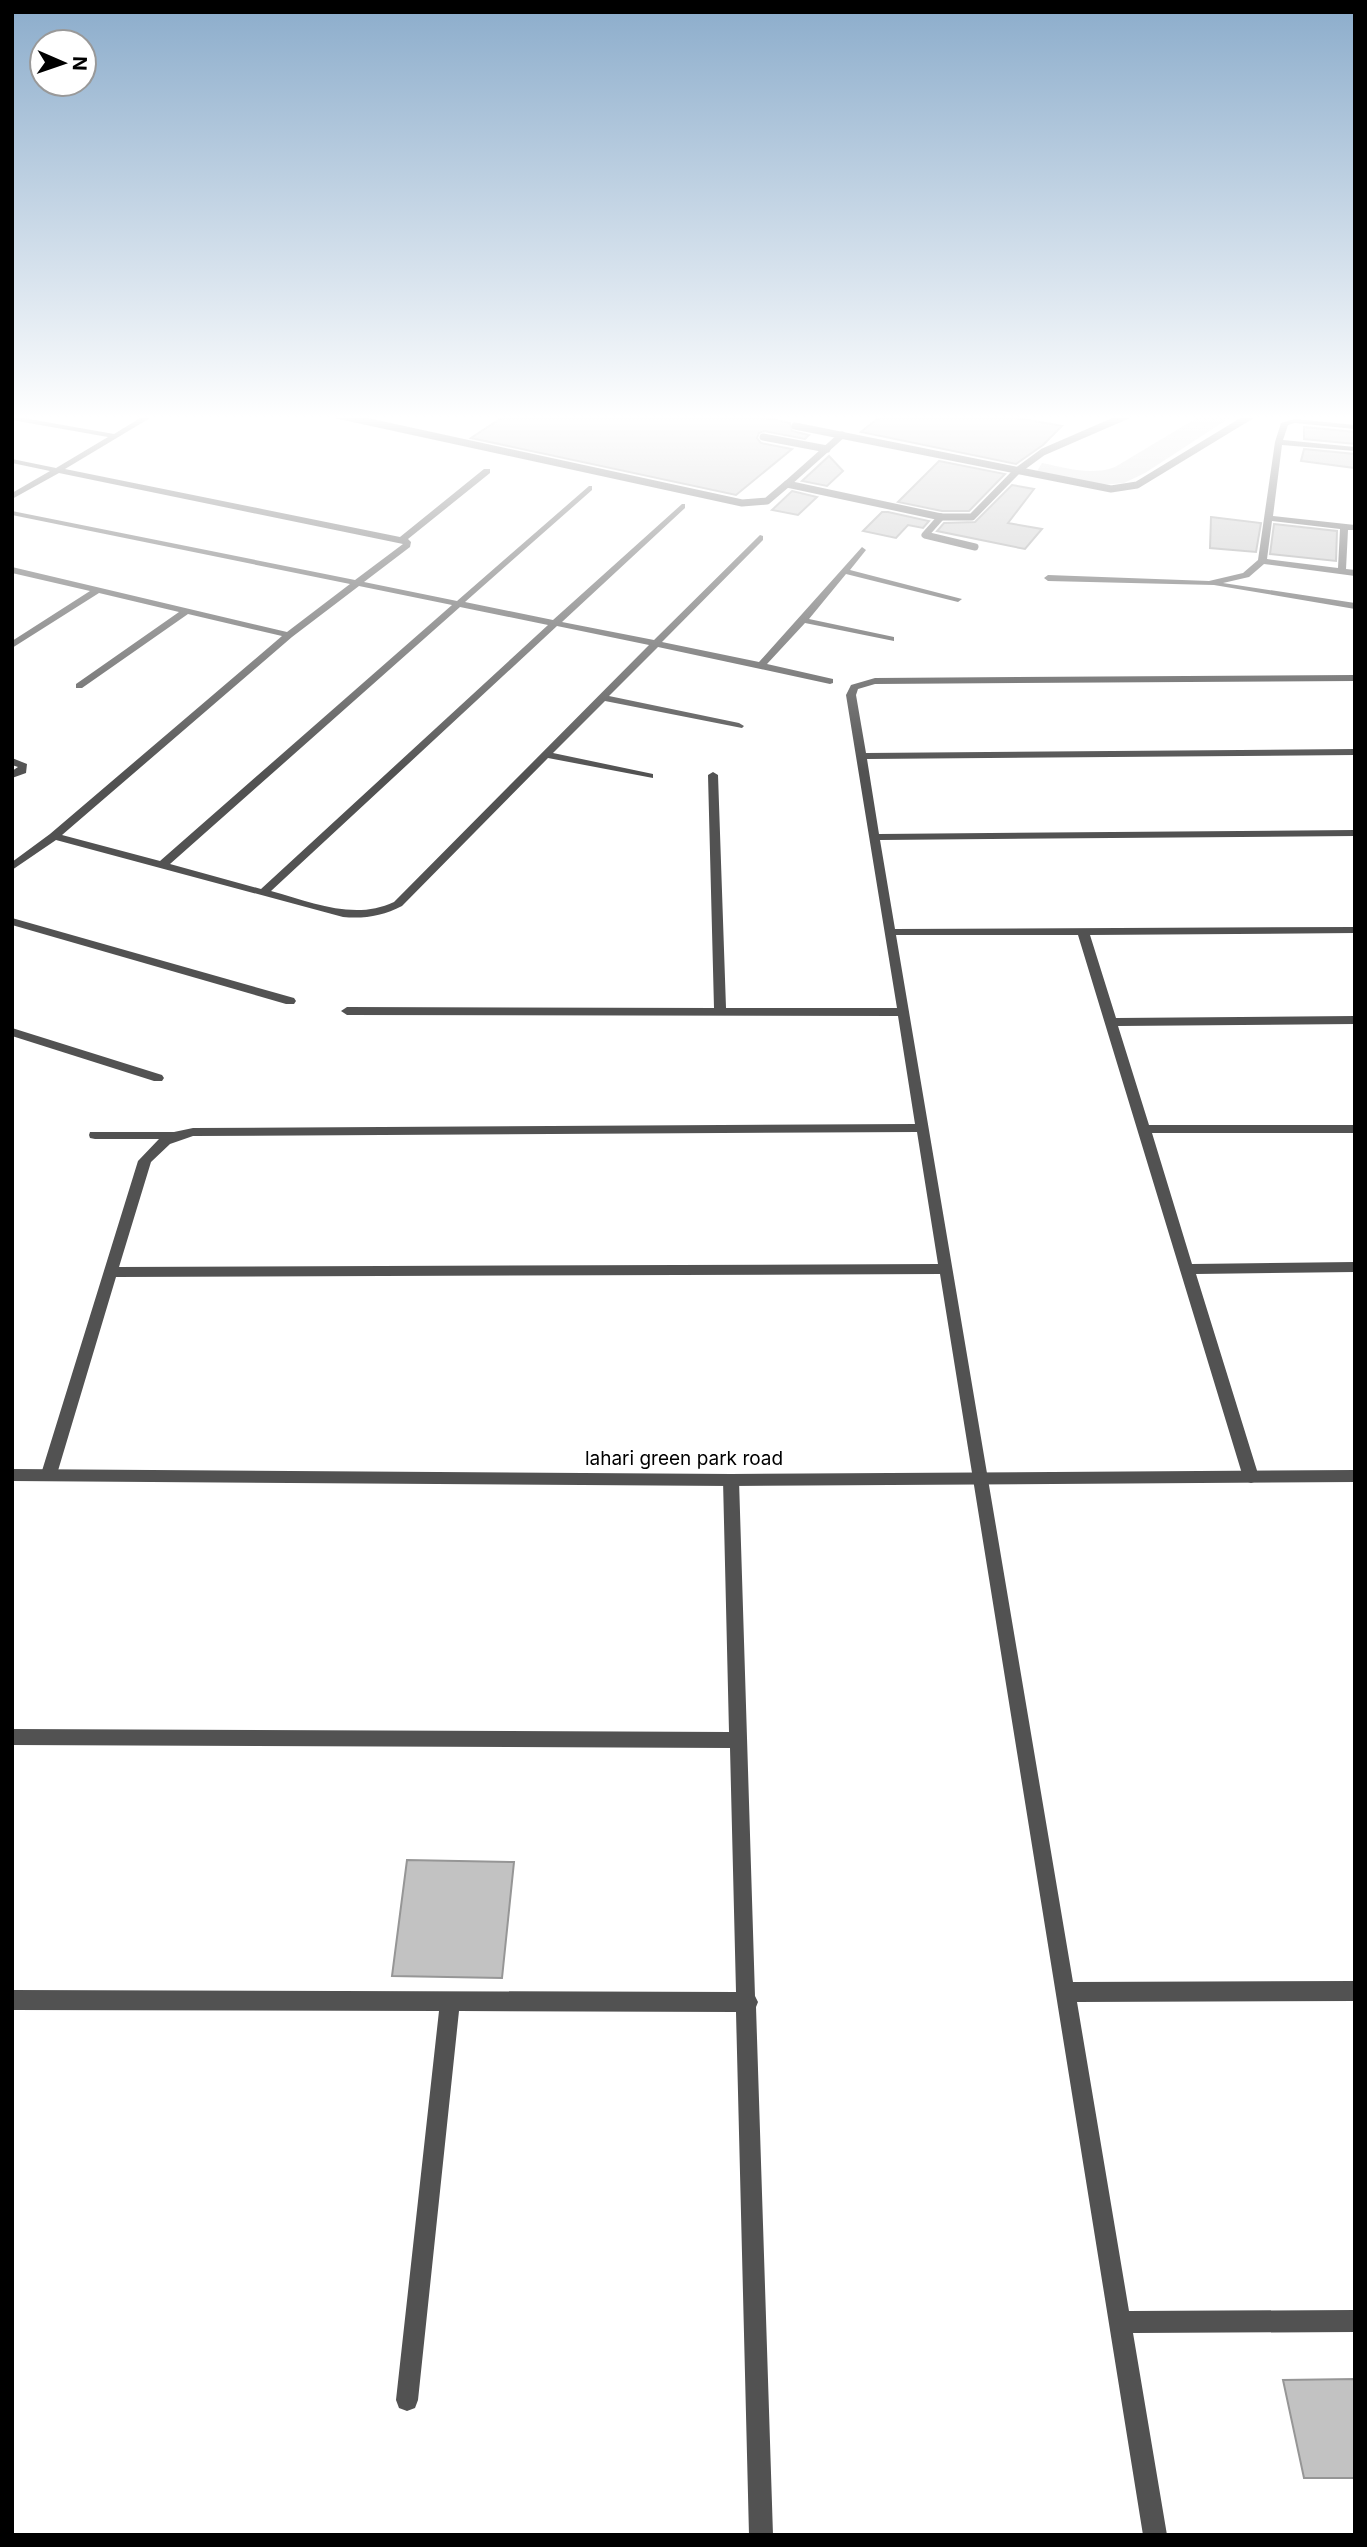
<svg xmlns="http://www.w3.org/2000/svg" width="1367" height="2547" font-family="Inter,sans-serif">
	<rect width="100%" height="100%" fill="#fff"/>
	<!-- green -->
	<path fill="#d9d9d9" d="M1202 415H1234L1145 473 1124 483 1100 485 1036 473 1042 463C1067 468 1091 476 1115 467Z"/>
	<!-- building -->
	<g fill="#c2c2c2" stroke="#969696" stroke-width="2">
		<polygon points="506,415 752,415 790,423 792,431 809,435 805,439 764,431 759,433 757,438 761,443 792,449 736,495 471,438"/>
		<polygon points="882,415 923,418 926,415 1000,415 1062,426 1043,445 1016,464 861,432"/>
		<polygon points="1304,427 1355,432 1355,444 1304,439"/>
		<polygon points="1304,449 1355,454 1355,468 1301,461"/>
		<polygon points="829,456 843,471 827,486 802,481"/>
		<polygon points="939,461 1005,474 969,511 942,511 898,502"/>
		<polygon points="1012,485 1034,489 1008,523 1042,529 1025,549 937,531 944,523 975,522"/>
		<polygon points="792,491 817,497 798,515 772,510"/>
		<polygon points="882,512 888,512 929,521 923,528 908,525 896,538 863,531"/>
		<polygon points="1211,517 1261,523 1256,552 1210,548"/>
		<polygon points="1274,524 1337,531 1336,561 1270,554"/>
		<polygon points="407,1860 514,1862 502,1978 392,1976"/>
		<polygon points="1355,2379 1355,2478 1304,2478 1283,2380"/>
	</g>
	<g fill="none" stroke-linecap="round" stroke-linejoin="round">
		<!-- service -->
		<g stroke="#525252" stroke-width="7">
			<polyline points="337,415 742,503 767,501 787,484"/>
			<polyline points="795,426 1111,489 1137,485 1252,415"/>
			<polyline points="842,435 787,484 941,517 972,517 1017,471 1043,452 1128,415"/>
			<polyline points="763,437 827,449"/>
			<polyline points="941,517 925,535 975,547"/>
		</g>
		<!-- minor -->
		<g fill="#525252" fill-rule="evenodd">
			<path d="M145 415H155L65 469 400 537 484 469H490V473L408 539 411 542 410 547 364 582 457 601 589 486H592V490L465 602 553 620 682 504H685V508L562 622 654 640 760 535 763 536V540L662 642 759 662 862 547 866 550 850 570 962 599 958 602 846 574 809 619 894 637V641L805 623 767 664 833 679V683L830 684 658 647 609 696 739 723 744 726 742 728 605 701 553 753 653 774V778L548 758 402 906C383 916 364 919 343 917L56 840 12 870V862L50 834 282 636 188 614 82 688H76V684L179 612 99 593 12 648V641L90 591 12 573V567L287 632 350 584 12 515V511L355 580 403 544 59 473 12 499V493L50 471 12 463V459L56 468 108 437 12 420V416L114 434ZM359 586 452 605 160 861 62 835 292 637ZM460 607 548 625 261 889 170 864ZM557 626 649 645 394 902C354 921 312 902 271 891Z"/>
			<path d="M1295 419 1355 425V429L1295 423 1288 425 1283 440 1355 447V451L1282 445 1273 516 1355 525V530H1348L1346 569 1355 570V576L1264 564 1249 577 1223 583 1355 603V609L1214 585 1048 581 1044 578 1048 575 1209 581 1243 573 1258 560 1275 442 1281 423ZM1272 521 1340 529 1338 568 1267 559Z"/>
			<path d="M1355 675V681L875 684 858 689 856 695 866 753 1355 749V755L867 759 879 834 1355 830V836L880 840 895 929 1355 927V933L1090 935 1116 1018 1355 1016V1024L1118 1026 1149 1125H1355V1133H1152L1192 1264 1355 1262V1272L1196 1274 1259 1477 1257 1481 1251 1483 1245 1481 1243 1477 1078 935H896L1073 1982 1355 1981V2001L1077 2002 1129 2311 1355 2310V2332L1133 2333 1167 2535H1143L940 1274 116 1277 57 1474 54 1478 49 1480 44 1478 41 1474 138 1161 159 1139H95L90 1138 89 1135 90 1132H174L193 1128 915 1124 898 1016 347 1015 341 1011 347 1007 714 1008 708 775 713 772 718 775 726 1008H897L846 695 851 685 875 678ZM917 1132 938 1264 119 1267 151 1162 170 1144 193 1136Z"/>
			<polygon points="12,758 27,764 26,773 12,778 12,771 18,767 12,765"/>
			<polygon points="12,918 294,998 296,1001 294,1004 286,1004 12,925"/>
			<polygon points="12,1028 162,1075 164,1078 162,1081 154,1081 12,1036"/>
			<polygon points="731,1474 737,1476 739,1480 755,1996 758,2002 756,2007 773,2535 749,2535 736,2012 459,2011 418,2400 415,2408 407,2411 399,2408 396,2400 439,2011 12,2010 12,1990 736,1992 730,1748 12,1745 12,1729 729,1732 723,1480 725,1476"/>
		</g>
		<!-- tertiary -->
		<polygon fill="#525252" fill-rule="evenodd" points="12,1469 731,1474 1355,1470 1355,1482 731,1486 12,1481"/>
	</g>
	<!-- sky -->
	<linearGradient id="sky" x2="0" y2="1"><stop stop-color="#8baccb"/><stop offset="0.54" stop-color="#fff"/><stop offset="1" stop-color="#fff" stop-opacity="0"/></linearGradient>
	<rect width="1367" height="772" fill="url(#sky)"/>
	<g text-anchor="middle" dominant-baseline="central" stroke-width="5" stroke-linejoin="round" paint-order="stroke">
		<!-- street labels -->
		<g font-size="19" fill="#000" stroke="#fff">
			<text x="684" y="1458">lahari green park road</text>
		</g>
	</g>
	<!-- border -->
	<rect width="1367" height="2547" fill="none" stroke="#000000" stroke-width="28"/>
	<!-- north arrow -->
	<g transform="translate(63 63) rotate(92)"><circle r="33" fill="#ffffff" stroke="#999999" stroke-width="2"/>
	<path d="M0-5L12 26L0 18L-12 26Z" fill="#000000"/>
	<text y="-10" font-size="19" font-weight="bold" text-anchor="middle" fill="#000000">N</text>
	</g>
</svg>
